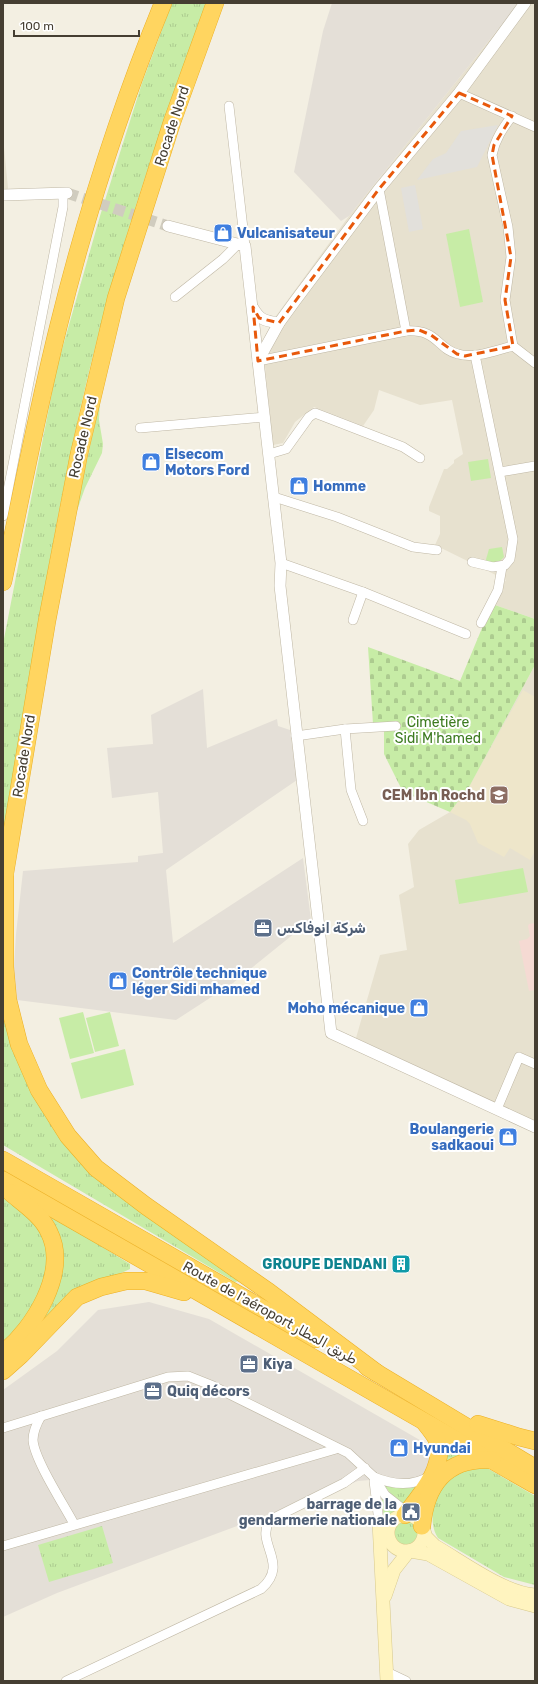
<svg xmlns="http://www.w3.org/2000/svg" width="538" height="1684" font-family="Rubik,'Noto Naskh Arabic',sans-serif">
	<defs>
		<pattern id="grass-tufts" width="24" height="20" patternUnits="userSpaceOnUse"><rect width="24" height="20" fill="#c7eca6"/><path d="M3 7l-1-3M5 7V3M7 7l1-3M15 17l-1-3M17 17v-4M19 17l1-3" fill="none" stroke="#accb8f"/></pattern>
		<pattern id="cemetery-stones" width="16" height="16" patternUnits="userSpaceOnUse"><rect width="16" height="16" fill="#c7eca6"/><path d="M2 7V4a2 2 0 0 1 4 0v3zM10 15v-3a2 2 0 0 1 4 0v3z" fill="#accb8f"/></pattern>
	</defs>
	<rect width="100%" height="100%" fill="#f3efe2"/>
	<!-- residential -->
	<g fill="#e7e1cf">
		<polygon points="519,3 535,3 535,619 492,604 506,580 435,545 440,534 440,516 429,511 429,507 444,469 447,469 454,463 454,460 463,454 452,400 420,405 379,390 374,410 363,426 314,407 295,422 283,443 273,445 264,357 266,334 276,316 349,216"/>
		<polygon points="3,137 8,188 3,200"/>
		<polygon points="535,665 535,1121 356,1038 380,955 407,950 399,895 414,887 408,844 419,830 450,812 469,787"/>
	</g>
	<!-- industrial -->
	<g fill="#e4dfd7">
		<polygon points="332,3 519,3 349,216 341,221 294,172 323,31"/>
		<polygon points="203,689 207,748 277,719 278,726 290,730 297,780 166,870 173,943 303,858 311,920 233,983 176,1020 17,1000 14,967 16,934 23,871 138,862 138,856 163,853 158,792 112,798 107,748 153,744 151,715"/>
		<polygon points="149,1302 209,1319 432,1447 432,1460 426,1474 411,1480 383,1479 358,1481 57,1593 3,1617 3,1390 57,1351 98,1310"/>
	</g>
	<!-- education -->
	<polygon fill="#eee6ca" points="523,690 535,697 535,851 530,860 510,848 504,857 478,843 470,824 466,820 450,812 469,787"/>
	<!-- medical -->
	<polygon fill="#f5dad3" points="535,923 535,990 529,991 519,941 527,939 530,936 528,926 529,924"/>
	<!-- grass -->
	<g fill="url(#grass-tufts)">
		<path d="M172 3H208C157 134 111 272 80 410 49 550 27 692 3 834V644L29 509 57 367 100 216 142 83Z"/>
		<polygon points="100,401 99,420 103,444 102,453 85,488 74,519"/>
		<polygon points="3,999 48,1116 239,1281 235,1282 3,1145"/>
		<path d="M3 1196C18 1205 40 1221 45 1239 56 1278 28 1318 3 1345Z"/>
		<polygon points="50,1215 130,1264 130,1269 117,1275 4,1358 43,1315 53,1223"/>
		<polygon points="438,1438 470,1456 421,1496"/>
		<path d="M472 1466 487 1468 535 1496V1585L504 1577 438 1538C426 1520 435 1488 452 1476 457 1472 466 1469 472 1466Z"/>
		<path d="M419 1484 405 1505 391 1494 384 1485C397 1489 407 1489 419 1484Z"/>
		<polygon points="382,1499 396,1510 384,1521"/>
		<circle cx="406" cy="1533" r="13"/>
		<polygon points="102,1526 113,1563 49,1582 38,1545"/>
	</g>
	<!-- cemetery -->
	<polygon fill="url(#cemetery-stones)" points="492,604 535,619 535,665 469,787 450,812 403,792 384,754 384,722 373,724 368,647 460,681"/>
	<!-- garden -->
	<g fill="#c7eca6">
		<polygon points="469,229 483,302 460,307 446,234"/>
		<polygon points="488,459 491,478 471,481 468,462"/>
		<polygon points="502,547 504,557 495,566 485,563 489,549"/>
		<polygon points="523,868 528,892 459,904 455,880"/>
		<polygon points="83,1012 94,1053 70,1059 59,1018"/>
		<polygon points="110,1012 119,1046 95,1052 86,1018"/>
		<polygon points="125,1049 134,1085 81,1099 71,1063"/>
	</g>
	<!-- parking -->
	<g fill="#e2e0db">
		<polygon points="498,125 477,167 417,180 433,159 446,153 461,131"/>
		<polygon points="415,185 423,229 409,232 401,188"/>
	</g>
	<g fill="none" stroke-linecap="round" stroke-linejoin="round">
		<!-- tertiary-tunnel -->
		<polyline stroke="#d0ccbf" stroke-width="11" stroke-dasharray="11 5.5" stroke-linecap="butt" points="67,193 168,226"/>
		<!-- minor casing -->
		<g stroke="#bfb7a4" stroke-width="10">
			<g id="minor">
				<polyline points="459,93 535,127"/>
				<polyline points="229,106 245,246"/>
				<path d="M512 116C503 128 495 139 492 155L508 227 511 257 505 300 513 346 535 363"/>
				<polyline points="379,189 406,331"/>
				<polyline points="175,297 223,259 238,244"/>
				<path d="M258 361 406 331C438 329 437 349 458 354 475 359 496 350 513 346"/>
				<polyline points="140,428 265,417"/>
				<polyline points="269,454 286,449 309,417 315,413 403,447 420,458"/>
				<polyline points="500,472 535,466"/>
				<polyline points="274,497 337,517 413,547 437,550"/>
				<polyline points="3,516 63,207 63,193"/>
				<polyline points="472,562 493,567 505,565 510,559 513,539 475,355"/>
				<polyline points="281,563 363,592 466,634"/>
				<polyline points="353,620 363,592"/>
				<polyline points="481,623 498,590 502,567"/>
				<polyline points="345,729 351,790 363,821"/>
				<polyline points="296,736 345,729 396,726"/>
				<polyline points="497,1109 519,1057 535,1064"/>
				<path d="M41 1416C37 1423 33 1431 33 1440 34 1459 64 1505 74 1524"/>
				<polyline points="3,1428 168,1377 188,1376 213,1386 348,1453 374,1477 385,1495 409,1514"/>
				<path d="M374 1477C393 1485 412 1487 430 1476"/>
				<polyline points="374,1481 379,1522 390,1543"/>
				<polyline points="3,1546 336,1449"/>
				<polyline points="387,1672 406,1681"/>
				<path d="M66 1681 261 1589C291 1563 254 1543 270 1520L344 1483 365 1468"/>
			</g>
		</g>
		<!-- tertiary casing -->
		<g stroke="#bfb7a4" stroke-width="12">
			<g id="tertiary">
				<polyline points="525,3 459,93 379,189 295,301 279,323 258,361 281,563 280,586 331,1033 535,1127"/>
				<polyline points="3,195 67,193"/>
				<polyline points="168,226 245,246 258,361"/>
				<path d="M253 308C260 320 265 321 279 323"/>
			</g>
		</g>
		<!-- secondary casing -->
		<g stroke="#d7c98c" stroke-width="14">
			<g id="secondary">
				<circle cx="406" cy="1533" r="18"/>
				<polyline points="379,1522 387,1681"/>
				<path d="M424 1531 426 1537 435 1546C463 1562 504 1593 535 1595"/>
				<polyline points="410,1551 428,1554 509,1599 535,1606"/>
				<polyline points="385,1596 394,1570 409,1551"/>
			</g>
		</g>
		<!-- motorway casing -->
		<g stroke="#ecaf23" stroke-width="18">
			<g id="motorway">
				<path d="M3 582C21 497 37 412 58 328 85 218 120 108 163 3"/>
				<polyline points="5,874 5,967 8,1000 19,1044 39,1090 68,1136 96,1168 146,1206 269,1292 377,1373"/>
				<polyline points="3,885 47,621 79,454 116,298 172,122 215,3"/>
				<polyline points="3,1160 316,1339"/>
				<polyline points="3,1180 535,1485"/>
				<path d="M3 1353C34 1328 69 1272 49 1232 42 1216 24 1204 11 1193"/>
				<polyline points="367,1367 535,1468"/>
				<polyline points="3,1371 21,1355 77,1297 101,1287 126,1281 146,1281 184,1292"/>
				<polyline points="478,1424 519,1437 535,1441"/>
				<path d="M405 1515C420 1496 448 1464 436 1438 433 1433 429 1428 425 1423"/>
				<path d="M422 1526C426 1483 448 1457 492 1460"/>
			</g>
		</g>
		<!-- minor -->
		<use href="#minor" stroke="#fff" stroke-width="9"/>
		<!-- tertiary -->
		<use href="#tertiary" stroke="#fff" stroke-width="11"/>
		<!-- secondary -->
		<use href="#secondary" stroke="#fff4bf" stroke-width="13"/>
		<!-- motorway -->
		<use href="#motorway" stroke="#ffd560" stroke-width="17"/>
	</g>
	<!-- marked area -->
	<path fill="none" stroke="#e8590c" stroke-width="3" stroke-dasharray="8 5" stroke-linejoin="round" d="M459 93 512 116 494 145 492 155 511 257 505 300 513 346 465 356 457 354 431 335 419 330 406 331 258 361 253 307 259 318 279 323 379 189Z"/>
	<!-- icons -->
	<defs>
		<g id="shop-square" transform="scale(1)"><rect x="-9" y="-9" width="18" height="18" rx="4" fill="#3f7fe0" stroke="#fff"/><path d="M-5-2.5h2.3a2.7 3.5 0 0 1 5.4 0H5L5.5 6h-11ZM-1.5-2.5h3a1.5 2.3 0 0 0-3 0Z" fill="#fff"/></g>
		<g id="school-square" transform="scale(1)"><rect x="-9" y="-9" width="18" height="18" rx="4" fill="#8d6e63" stroke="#fff"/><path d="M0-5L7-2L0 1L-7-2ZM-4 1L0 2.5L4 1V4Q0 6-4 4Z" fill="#fff"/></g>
		<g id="office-square" transform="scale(1)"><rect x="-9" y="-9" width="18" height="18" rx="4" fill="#5c6f8a" stroke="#fff"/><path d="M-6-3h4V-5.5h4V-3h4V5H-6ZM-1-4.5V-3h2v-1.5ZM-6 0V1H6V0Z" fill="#fff"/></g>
		<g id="building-square" transform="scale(1)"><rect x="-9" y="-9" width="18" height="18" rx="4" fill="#0f9aa8" stroke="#fff"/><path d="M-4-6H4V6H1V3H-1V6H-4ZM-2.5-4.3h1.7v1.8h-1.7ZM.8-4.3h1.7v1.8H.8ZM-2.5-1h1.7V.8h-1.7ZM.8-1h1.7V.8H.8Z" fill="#fff"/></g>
		<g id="civic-square" transform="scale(1)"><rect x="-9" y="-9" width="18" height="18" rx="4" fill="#5c6f8a" stroke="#fff"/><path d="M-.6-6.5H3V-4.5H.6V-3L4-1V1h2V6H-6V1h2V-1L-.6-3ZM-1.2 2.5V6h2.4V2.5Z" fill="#fff"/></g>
	</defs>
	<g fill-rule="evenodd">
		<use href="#shop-square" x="223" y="233"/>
		<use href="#shop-square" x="151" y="462"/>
		<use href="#shop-square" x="299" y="486"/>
		<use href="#school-square" x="499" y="795"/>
		<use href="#office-square" x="263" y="928"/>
		<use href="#shop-square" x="118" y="981"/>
		<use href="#shop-square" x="419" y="1008"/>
		<use href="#shop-square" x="508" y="1137"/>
		<use href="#building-square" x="401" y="1264"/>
		<use href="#office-square" x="249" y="1364"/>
		<use href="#office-square" x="153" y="1391"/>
		<use href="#shop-square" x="399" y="1448"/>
		<use href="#civic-square" x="411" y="1512"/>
	</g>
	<g text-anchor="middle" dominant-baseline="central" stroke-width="4" stroke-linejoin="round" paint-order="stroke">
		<!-- street labels -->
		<g font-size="14" fill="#453e32" stroke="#fff">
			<text transform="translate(172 126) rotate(-72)">Rocade Nord</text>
			<text transform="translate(83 437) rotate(-77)">Rocade Nord</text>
			<text transform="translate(24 756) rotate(-81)">Rocade Nord</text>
			<text transform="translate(270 1313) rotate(29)">Route de l'aéroport طريق المطار</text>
		</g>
		<!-- shop labels -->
		<g font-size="14" font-weight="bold" fill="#366cbe" stroke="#fff" text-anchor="start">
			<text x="237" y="233">Vulcanisateur</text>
			<text x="165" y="454">Elsecom<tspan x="165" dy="16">Motors Ford</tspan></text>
			<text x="313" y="486">Homme</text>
			<text x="132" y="973">Contrôle technique<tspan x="132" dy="16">léger Sidi mhamed</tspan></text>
			<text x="405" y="1008" text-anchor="end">Moho mécanique</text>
			<text x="494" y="1129" text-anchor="end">Boulangerie<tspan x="494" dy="16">sadkaoui</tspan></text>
			<text x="413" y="1448">Hyundai</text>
		</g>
		<!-- park labels -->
		<g font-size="14" fill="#3d7b20" stroke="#fff">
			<text x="438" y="722">Cimetière<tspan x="438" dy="16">Sidi M'hamed</tspan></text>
		</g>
		<!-- education labels -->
		<g font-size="14" font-weight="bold" fill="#785e54" stroke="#fff" text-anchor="end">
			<text x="485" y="795">CEM Ibn Rochd</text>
		</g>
		<!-- service labels -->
		<g font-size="14" font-weight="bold" fill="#4e5e75" stroke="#fff" text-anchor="start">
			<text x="277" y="928">شركة انوفاكس</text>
			<text x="263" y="1364">Kiya</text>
			<text x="167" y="1391">Quiq décors</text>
			<text x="397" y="1504" text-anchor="end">barrage de la<tspan x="397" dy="16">gendarmerie nationale</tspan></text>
		</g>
		<!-- culture labels -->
		<g font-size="14" font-weight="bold" fill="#0d838f" stroke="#fff" text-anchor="end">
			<text x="387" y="1264">GROUPE DENDANI</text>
		</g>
	</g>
	<!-- border -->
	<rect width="538" height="1684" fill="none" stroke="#453e32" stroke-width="8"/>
	<!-- scale -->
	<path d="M14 30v6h125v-6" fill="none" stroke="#453e32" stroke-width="2"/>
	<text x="20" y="30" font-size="12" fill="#453e32" stroke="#ffffff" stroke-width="3" paint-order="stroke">100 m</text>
</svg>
